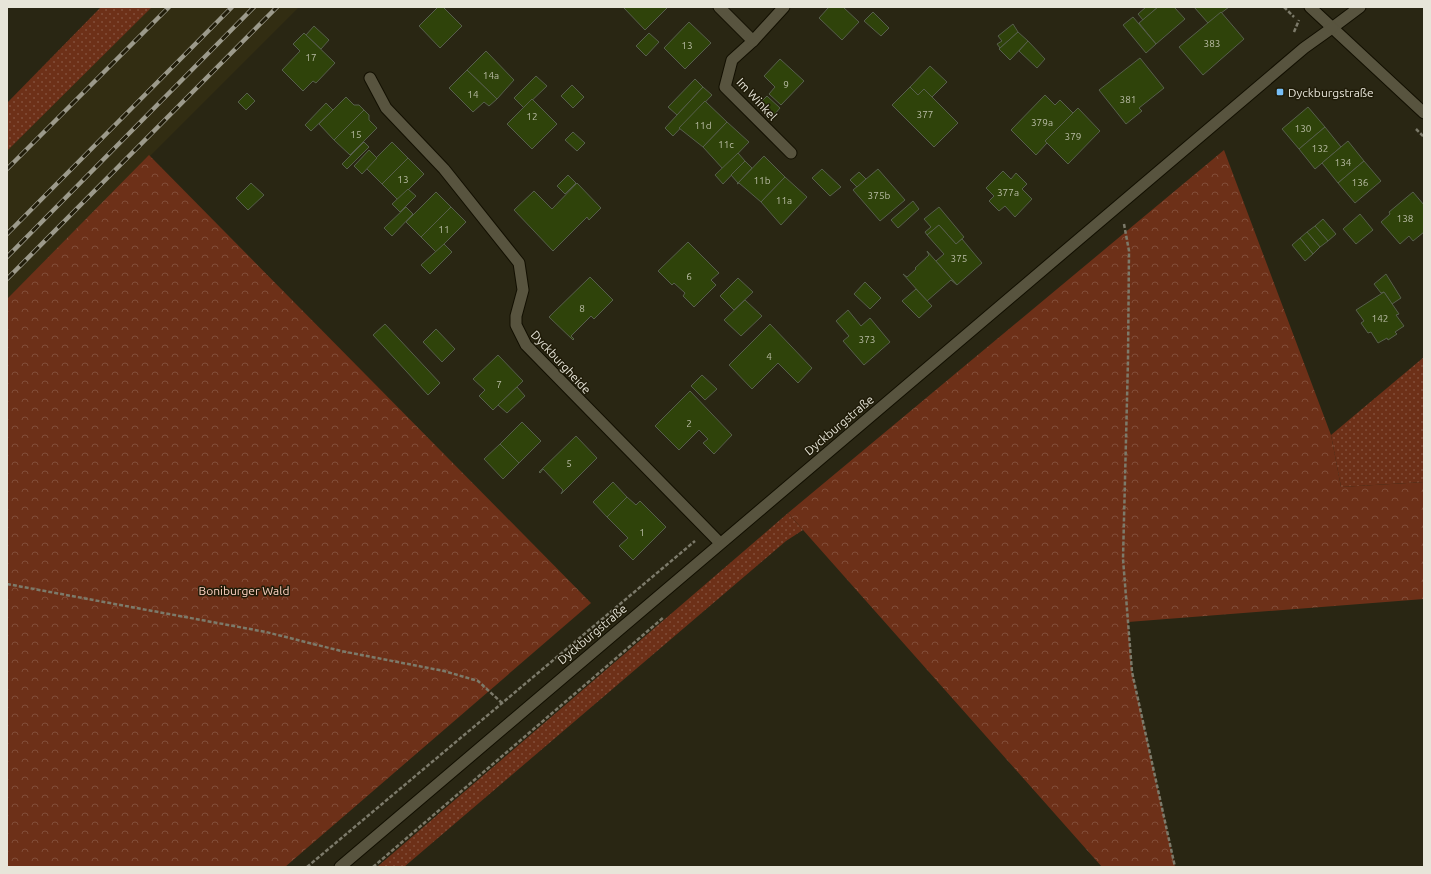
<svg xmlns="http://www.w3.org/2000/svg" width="1431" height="874" font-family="Ubuntu,sans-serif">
	<defs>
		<pattern id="grass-dots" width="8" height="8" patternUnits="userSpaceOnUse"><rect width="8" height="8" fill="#6d3018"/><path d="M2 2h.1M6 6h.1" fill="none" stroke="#824e39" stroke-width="1.8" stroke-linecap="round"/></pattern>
		<pattern id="forest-crowns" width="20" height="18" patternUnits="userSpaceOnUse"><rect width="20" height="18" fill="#6d3018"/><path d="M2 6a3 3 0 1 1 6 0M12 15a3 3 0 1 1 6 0" fill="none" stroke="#824e39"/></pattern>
	</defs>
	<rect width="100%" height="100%" fill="#292613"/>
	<!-- built -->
	<polygon fill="#322d12" points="152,7 299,7 7,299 7,151"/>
	<!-- grass -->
	<g fill="url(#grass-dots)">
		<polygon points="101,7 152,7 7,151 7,103"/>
		<polygon points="1424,357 1424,482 1341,487 1331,435"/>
		<polygon points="788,513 803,530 786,541 404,867 377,867"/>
	</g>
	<!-- forest -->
	<g fill="url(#forest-crowns)">
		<polygon points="1224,150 1331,435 1341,487 1424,482 1424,599 1128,622 1132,672 1175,867 1102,867 788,513"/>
		<polygon points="149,155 591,603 285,867 7,867 7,299"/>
	</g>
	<!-- building -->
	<g fill="#2f430a" stroke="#575f4c">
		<polygon points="438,7 443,7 462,26 440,48 419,26"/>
		<polygon points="623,7 668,7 645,30"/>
		<polygon points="829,7 843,7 859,22 842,40 819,18"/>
		<polygon points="1146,7 1158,7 1143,20 1138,14"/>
		<polygon points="1158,7 1174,7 1185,19 1156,44 1139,23"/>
		<polygon points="1194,7 1229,7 1208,23"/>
		<polygon points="873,12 889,28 881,36 864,21"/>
		<polygon points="1221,12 1244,39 1203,75 1179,47"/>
		<polygon points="1133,17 1156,44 1146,53 1123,25"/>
		<polygon points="689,22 711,43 685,69 664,48"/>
		<polygon points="1013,24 1018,32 1000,48 997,44 1002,41 998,36"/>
		<polygon points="314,26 329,40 321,49 306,35"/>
		<polygon points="1018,32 1028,41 1010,60 999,49"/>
		<polygon points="304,33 335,63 316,83 313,81 303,91 282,70 300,51 293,44"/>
		<polygon points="649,33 659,42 646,56 636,46"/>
		<polygon points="1028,41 1045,59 1037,68 1019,51"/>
		<polygon points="486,51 514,80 497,99 467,70"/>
		<polygon points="1140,58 1164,88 1139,108 1142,111 1126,124 1099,90"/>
		<polygon points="780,59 804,81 781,105 769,94 775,87 764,76"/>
		<polygon points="930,66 947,82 932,97 924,89 918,95 910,87"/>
		<polygon points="467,70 497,99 489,106 484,102 473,112 449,88"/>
		<polygon points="536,76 547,86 524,108 514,98"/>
		<polygon points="695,79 703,87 677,115 668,107"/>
		<polygon points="572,85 584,97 573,108 561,96"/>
		<polygon points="703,87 712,95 673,136 665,128"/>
		<polygon points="910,87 918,95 924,89 958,123 934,147 892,105"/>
		<polygon points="247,93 255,101 246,110 238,102"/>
		<polygon points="1045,95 1055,105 1060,100 1073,113 1045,141 1047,143 1036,155 1011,130"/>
		<polygon points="767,96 780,108 774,115 761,102"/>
		<polygon points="346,97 354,105 359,105 364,110 334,140 319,124"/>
		<polygon points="532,99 557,124 532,149 507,124"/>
		<polygon points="705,101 727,122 703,147 679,128"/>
		<polygon points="326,103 333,110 311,131 305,125"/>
		<polygon points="1308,107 1325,127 1299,149 1282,129"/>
		<polygon points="1078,108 1100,131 1068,164 1045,141"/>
		<polygon points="364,110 369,115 369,120 377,128 350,155 334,140"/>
		<polygon points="727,122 749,142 723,169 703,147"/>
		<polygon points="1325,127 1341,147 1315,169 1299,149"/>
		<polygon points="573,132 585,143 577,151 565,140"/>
		<polygon points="1348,141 1364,161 1338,183 1322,163"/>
		<polygon points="364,142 369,147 347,169 342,164"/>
		<polygon points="392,142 408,158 382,184 366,168"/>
		<polygon points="369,150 377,158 362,174 354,166"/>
		<polygon points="738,153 745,161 723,184 715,175"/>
		<polygon points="764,156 785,177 761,202 739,183 737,184"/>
		<polygon points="408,158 424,174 398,200 382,184"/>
		<polygon points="745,161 752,168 738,183 731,175"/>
		<polygon points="1364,161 1381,181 1355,203 1338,183"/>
		<polygon points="822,169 841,187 830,196 812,178"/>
		<polygon points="878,169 905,200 880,221 853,190"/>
		<polygon points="1003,171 1011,179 1016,173 1027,184 1022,189 1032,199 1015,217 1005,206 999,211 989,201 994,196 986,188"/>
		<polygon points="859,172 866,179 857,187 850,180"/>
		<polygon points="568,175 576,183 565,194 557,186"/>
		<polygon points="785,177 807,197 781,225 761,202"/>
		<polygon points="251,183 264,195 248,210 236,198"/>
		<polygon points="577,183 601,208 589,220 587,217 553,251 514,210 534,191 552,209"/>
		<polygon points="408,189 416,196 400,212 392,204"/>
		<polygon points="436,192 451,207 421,237 406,222"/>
		<polygon points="1413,192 1424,205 1424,232 1413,241 1409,236 1400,244 1381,222 1390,214 1389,212"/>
		<polygon points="913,201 919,209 898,228 891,220"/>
		<polygon points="406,207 413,214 392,236 384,228"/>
		<polygon points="451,207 466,222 436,252 421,237"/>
		<polygon points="939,207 964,237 956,244 939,225 927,235 925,232 931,227 924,219"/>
		<polygon points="1360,214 1373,230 1356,244 1343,229"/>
		<polygon points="1323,219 1336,234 1328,241 1315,226"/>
		<polygon points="939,225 956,244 962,239 982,263 957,285 936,261 944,254 927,235"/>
		<polygon points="1315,226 1328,241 1320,247 1307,232"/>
		<polygon points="1307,232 1320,247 1313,254 1300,238"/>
		<polygon points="1300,238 1313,254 1305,261 1292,245"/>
		<polygon points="688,242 719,273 711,280 716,285 694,307 683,296 685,293 674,283 672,285 658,271"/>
		<polygon points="444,244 452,252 430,274 421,265"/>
		<polygon points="927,251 957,285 951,280 927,301 903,274 907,277 916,269 915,268 929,255"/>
		<polygon points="1386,274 1401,298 1392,304 1384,292 1381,293 1374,284"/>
		<polygon points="590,277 613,300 594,319 591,316 571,336 574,339 573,340 549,317"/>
		<polygon points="738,278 753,292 734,310 720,296"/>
		<polygon points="865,282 881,298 870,309 854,294"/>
		<polygon points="916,289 932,306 919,318 902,301"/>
		<polygon points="1384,292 1399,314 1396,315 1404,326 1395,332 1397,334 1388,340 1387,338 1378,343 1371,332 1368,333 1361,323 1364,321 1356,310"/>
		<polygon points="745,300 762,316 741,336 724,320"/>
		<polygon points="848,310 861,326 870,318 890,342 864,365 843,341 849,336 836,321"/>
		<polygon points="385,324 440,383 428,395 373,335"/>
		<polygon points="770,324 812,368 798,383 778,363 752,389 729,365"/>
		<polygon points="436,329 455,349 442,362 423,342"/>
		<polygon points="498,355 523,381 493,410 479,396 485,390 473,379"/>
		<polygon points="702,375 717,389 705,400 691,386"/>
		<polygon points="517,387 525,396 507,413 498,405"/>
		<polygon points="690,391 732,435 714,454 703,443 708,439 699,430 679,450 655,426"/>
		<polygon points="522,422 541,441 519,463 500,444"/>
		<polygon points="576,436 597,458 561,494 563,490 543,469 540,473 539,472"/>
		<polygon points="500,444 519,463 503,479 484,459"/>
		<polygon points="613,482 627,497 607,517 593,502"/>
		<polygon points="627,497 636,505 640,501 666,527 633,560 619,546 628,538 607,517"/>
	</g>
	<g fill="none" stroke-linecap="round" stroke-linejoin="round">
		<!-- service casing -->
		<g stroke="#120f01" stroke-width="13">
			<polyline id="service" points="753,41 732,60 725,87 791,153"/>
		</g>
		<!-- minor casing -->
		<g stroke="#120f01" stroke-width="13">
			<g id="minor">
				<polyline points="719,7 753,41 784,7"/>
				<polyline points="1332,28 1360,7"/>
				<polyline points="370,78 386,108 444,169 519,263 523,290 516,316 516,325 526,345 720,543"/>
			</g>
		</g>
		<!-- tertiary casing -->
		<g stroke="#120f01" stroke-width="13">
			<g id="tertiary">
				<polyline points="1310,7 1424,113"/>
				<polyline points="340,867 1304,48 1332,28"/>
			</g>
		</g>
		<!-- path -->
		<g stroke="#7c7a6a" stroke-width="2.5" stroke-dasharray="4 2" stroke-linecap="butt">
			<polyline points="1284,7 1294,17"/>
			<polyline points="1294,32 1299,20"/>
			<polyline points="1416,129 1424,137"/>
			<polyline points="1124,224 1129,251 1128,360 1123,559 1132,672 1175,867"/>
			<polyline points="7,584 266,632 341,651 444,671 478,681 502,703"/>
			<polyline points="307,867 695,541"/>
			<polyline points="373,867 664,617"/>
		</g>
		<!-- service -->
		<use href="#service" stroke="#58543f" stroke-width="11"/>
		<!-- minor -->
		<use href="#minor" stroke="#58543f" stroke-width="11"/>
		<!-- tertiary -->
		<use href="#tertiary" stroke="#58543f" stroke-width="11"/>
		<!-- rail casing -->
		<g stroke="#9c9a8b" stroke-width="4.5">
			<g id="rail">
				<polyline points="7,169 169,7"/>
				<polyline points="7,234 232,7"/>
				<polyline points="7,257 254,7"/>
				<polyline points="7,279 277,7"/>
			</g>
		</g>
		<!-- rail -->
		<use href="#rail" stroke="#201c09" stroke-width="3" stroke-dasharray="9" stroke-linecap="butt"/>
	</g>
	<!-- markers -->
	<rect fill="#77bff7" stroke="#201c09" stroke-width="1.5" x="1276" y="88" width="8" height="8" rx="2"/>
	<g text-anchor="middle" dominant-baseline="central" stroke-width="3" stroke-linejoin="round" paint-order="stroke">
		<!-- number labels -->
		<g font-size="10" fill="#b9bca5">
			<text x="1212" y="43">383</text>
			<text x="687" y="45">13</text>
			<text x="311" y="57">17</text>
			<text x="491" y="75">14a</text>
			<text x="786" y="84">9</text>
			<text x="473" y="94">14</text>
			<text x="1128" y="99">381</text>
			<text x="925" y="114">377</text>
			<text x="532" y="116">12</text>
			<text x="1042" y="122">379a</text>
			<text x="703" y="125">11d</text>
			<text x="1303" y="128">130</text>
			<text x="356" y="134">15</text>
			<text x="1073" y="136">379</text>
			<text x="726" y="144">11c</text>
			<text x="1320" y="148">132</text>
			<text x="1343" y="162">134</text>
			<text x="403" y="179">13</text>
			<text x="762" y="180">11b</text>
			<text x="1360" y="182">136</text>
			<text x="1008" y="192">377a</text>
			<text x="879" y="195">375b</text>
			<text x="784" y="200">11a</text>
			<text x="1405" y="218">138</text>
			<text x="444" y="229">11</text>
			<text x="959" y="258">375</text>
			<text x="689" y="276">6</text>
			<text x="582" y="308">8</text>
			<text x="1380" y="318">142</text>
			<text x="867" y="339">373</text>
			<text x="769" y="356">4</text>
			<text x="499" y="384">7</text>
			<text x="689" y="423">2</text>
			<text x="569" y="463">5</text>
			<text x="642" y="532">1</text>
		</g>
		<!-- poi labels -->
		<g font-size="12" fill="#e7e5d9" stroke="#201c09" text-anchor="start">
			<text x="1288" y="92">Dyckburgstraße</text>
		</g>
		<!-- street labels -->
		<g font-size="12" fill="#e7e5d9" stroke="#201c09">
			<text transform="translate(757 99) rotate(47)">Im Winkel</text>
			<text transform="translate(561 362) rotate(47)">Dyckburgheide</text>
			<text transform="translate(839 425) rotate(-40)">Dyckburgstraße</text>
			<text transform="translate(592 634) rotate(-40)">Dyckburgstraße</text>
		</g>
		<!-- park labels -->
		<g font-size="12" fill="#ffd3c3" stroke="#201c09">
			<text x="244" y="590">Boniburger Wald</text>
		</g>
	</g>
	<!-- border -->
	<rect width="1431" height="874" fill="none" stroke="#e7e5d9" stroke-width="16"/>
</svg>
